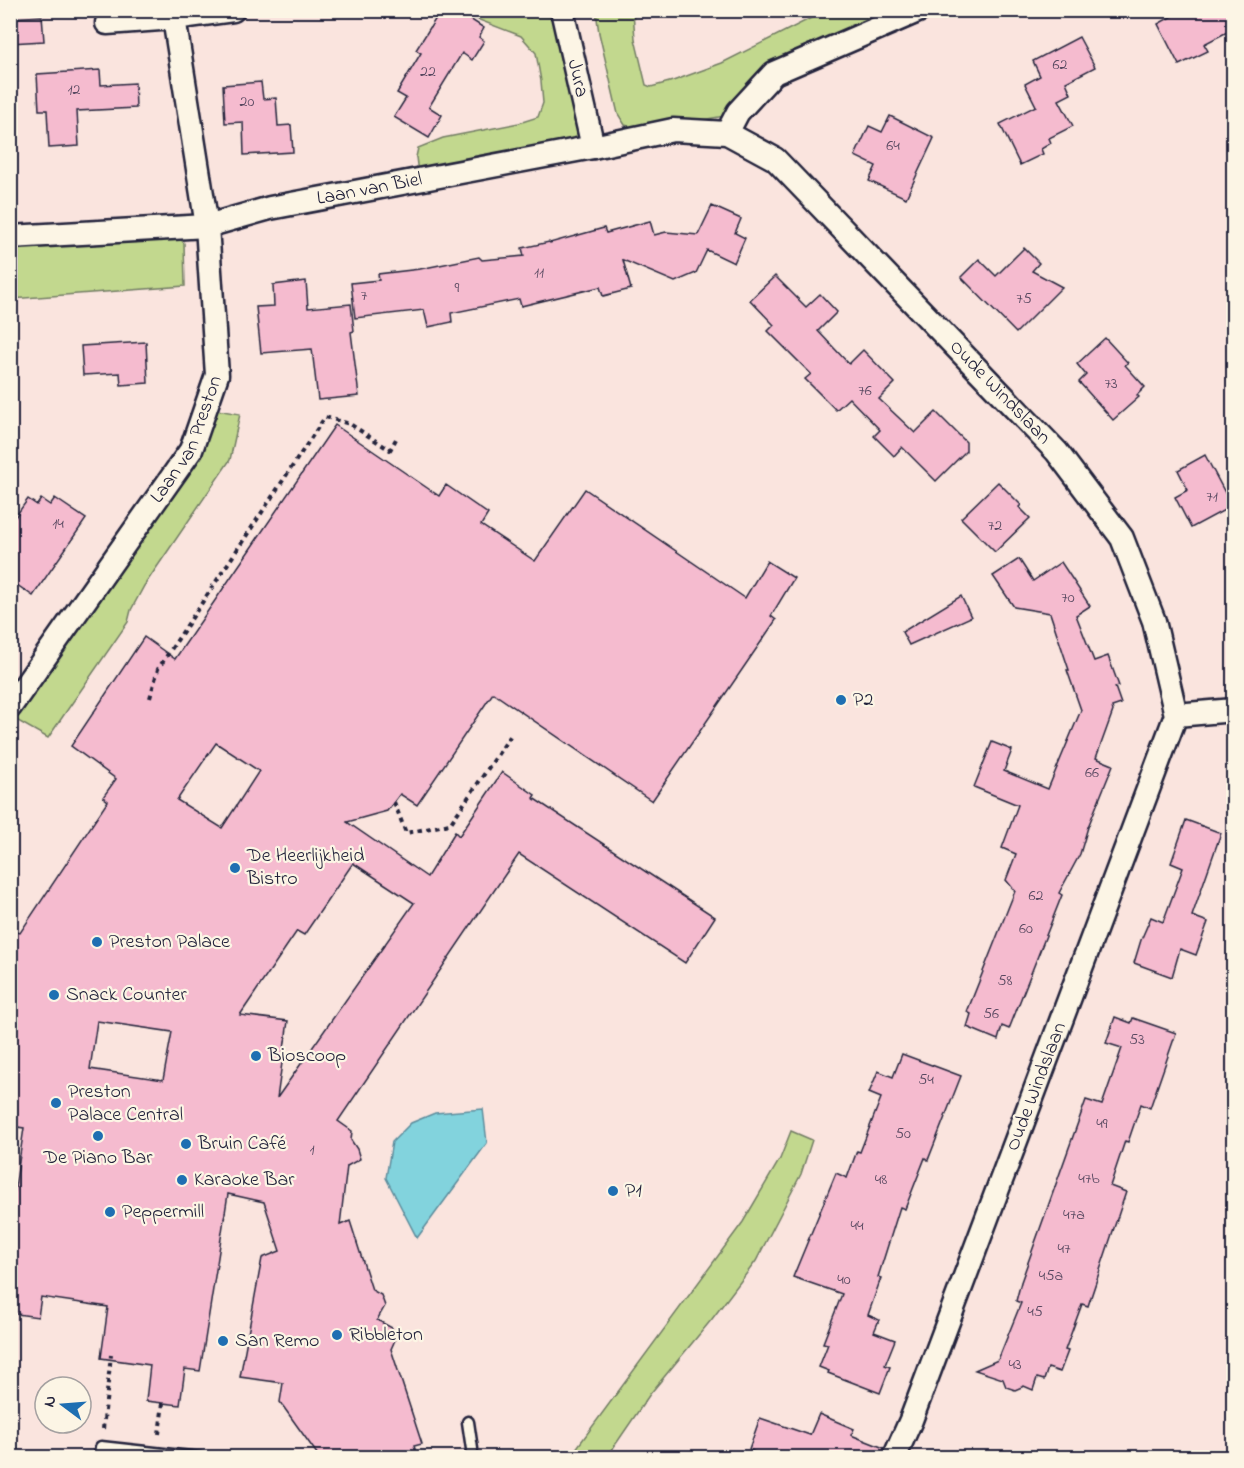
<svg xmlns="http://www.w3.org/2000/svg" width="1244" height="1468" font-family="'Indie Flower',sans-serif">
	<rect width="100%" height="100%" fill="#fae4de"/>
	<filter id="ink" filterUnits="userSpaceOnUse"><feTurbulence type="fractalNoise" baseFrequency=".0167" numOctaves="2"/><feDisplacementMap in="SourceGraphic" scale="12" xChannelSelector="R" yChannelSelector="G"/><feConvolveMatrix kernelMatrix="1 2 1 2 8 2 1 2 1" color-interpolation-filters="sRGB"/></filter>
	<g filter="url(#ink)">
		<!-- green -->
		<g fill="#c2d88e" stroke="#727d64" stroke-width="1.5">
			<polygon points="456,11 565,11 580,139 419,181 416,157 418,148 443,138 519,123 538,117 543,103 541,81 536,53 521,36"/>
			<polygon points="596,11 633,11 635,39 646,85 651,87 673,81 722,63 825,11 895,11 725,116 654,128 638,129 625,125 618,114 599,33"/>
			<polygon points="176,235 184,243 185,286 11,299 11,248"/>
			<polygon points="206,408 240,414 230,460 144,586 131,610 128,622 48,738 11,717"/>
			<polygon points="791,1131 812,1140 801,1174 756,1261 712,1319 650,1394 607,1457 570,1457 743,1222 780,1159"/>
		</g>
		<!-- water -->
		<polygon fill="#82d3dd" stroke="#5c8c9c" stroke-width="1.5" points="483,1109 487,1143 417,1238 386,1178 392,1142 411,1123 435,1113"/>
		<!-- building -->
		<g fill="#f5bbcf" stroke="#22223b" stroke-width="1.5" fill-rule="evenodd">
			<polygon points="441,10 456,10 484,28 479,37 484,41 472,60 462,53 429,107 442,115 429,138 394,117 406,98 397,93 421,53 416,50"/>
			<polygon points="1183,10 1233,10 1233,29 1204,44 1208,51 1179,65 1158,24"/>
			<polygon points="42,16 44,41 10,43 10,18"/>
			<polygon points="1079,37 1095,67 1066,82 1071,94 1059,100 1073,126 1049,138 1051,143 1041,149 1043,154 1020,165 1000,124 1036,106 1025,84 1040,76 1033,61"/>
			<polygon points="100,70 101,85 135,83 136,108 77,111 79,146 49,148 47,110 39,110 37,74"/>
			<polygon points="261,82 263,99 276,98 278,126 291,125 293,152 244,155 243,122 225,123 223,85"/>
			<polygon points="890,116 934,138 906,198 869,181 876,166 855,156 869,126 882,132"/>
			<polygon points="712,206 741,219 735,233 745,238 734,263 707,250 696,273 675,282 623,260 631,289 603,296 600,287 521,306 519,299 451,313 452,322 428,327 424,310 355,318 351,283 379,280 378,274 420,269 479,257 482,260 524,256 522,248 549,242 550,243 604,228 606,233 650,221 654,235 666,232 698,235"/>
			<polygon points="1024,248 1039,263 1032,271 1062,287 1016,333 961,277 979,259 996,276"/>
			<polygon points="775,276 806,307 820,294 837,312 818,331 849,364 863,350 895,383 879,399 915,433 936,412 966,442 966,451 936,481 902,447 894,456 874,436 880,430 849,398 836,410 805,379 811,374 768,331 774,325 750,300"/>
			<polygon points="306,281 308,308 351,304 354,331 351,332 359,396 318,400 312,349 261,353 256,307 274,306 273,285"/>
			<polygon points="1105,338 1128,363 1125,365 1145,387 1137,395 1139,397 1113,420 1079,382 1086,375 1077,364"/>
			<polygon points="146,342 148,383 121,385 120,373 83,375 81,346"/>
			<path d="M335 425 439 496 446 485 488 514 481 525 535 561 585 489 745 598 767 561 794 578 771 616 776 620 652 801 493 693 417 805 400 794 387 811 347 822 427 877 455 832 459 836 502 772 535 795 533 798 715 917 685 963 519 854 338 1121 352 1131 351 1140 357 1149 360 1159 347 1166 340 1225 350 1221 372 1290 381 1295 385 1306 377 1320 392 1328 395 1340 391 1349 422 1444 414 1446 418 1458H320L280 1402 283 1383 240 1377 262 1258 280 1251 264 1202 228 1194 200 1371 185 1369 180 1405 146 1401 150 1365 101 1358 108 1307 41 1297 38 1317 10 1313V1222L24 1128 10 1126V931L20 933 108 801 103 797 116 779 71 746 144 637 175 659ZM216 743 259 771 222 828 177 800ZM353 863 414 903 277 1098 288 1021 240 1015 297 931 304 935ZM97 1021 172 1032 163 1080 90 1069Z"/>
			<polygon points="1205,455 1232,506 1191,528 1175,497 1188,490 1178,470"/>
			<polygon points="998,482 1021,505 1019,507 1030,518 995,552 961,518"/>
			<polygon points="55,498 86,519 33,596 10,580 10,524 28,499 37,505 41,499 50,505"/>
			<polygon points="1019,559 1033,581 1061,562 1090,606 1076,615 1094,661 1108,656 1119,686 1115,687 1121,704 1112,707 1113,711 1096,758 1113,765 1088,827 1080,854 1059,893 1062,895 1009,1029 1002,1026 998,1040 967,1027 971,1014 967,1012 1015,891 1006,880 1016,854 1002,848 1018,805 974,787 992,742 1012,750 1004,771 1048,789 1081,710 1067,670 1069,670 1050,613 1014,607 993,576"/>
			<polygon points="961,596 971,617 909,645 902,632"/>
			<polygon points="1186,820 1221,833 1192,916 1208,922 1196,955 1180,949 1172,977 1134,963 1141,940 1151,917 1163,922 1183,868 1171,863"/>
			<polygon points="1115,1017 1131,1023 1133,1018 1176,1033 1150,1108 1141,1104 1128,1142 1125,1141 1110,1186 1126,1192 1088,1306 1082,1304 1065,1350 1068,1351 1060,1372 1048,1368 1044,1380 1037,1378 1033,1390 1024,1386 1015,1390 1006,1387 1003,1379 975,1370 998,1360 1021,1303 1016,1301 1021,1282 1086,1100 1102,1105 1122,1048 1106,1043"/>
			<polygon points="902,1054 961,1076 928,1160 925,1158 905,1209 900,1207 878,1277 881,1278 868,1315 879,1320 874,1332 895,1340 885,1365 890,1367 880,1393 828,1373 829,1371 819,1367 828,1344 823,1343 842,1294 793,1277 836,1173 847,1178 857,1151 860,1152 881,1098 869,1093 878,1071 893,1077"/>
			<polygon points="819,1414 854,1429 851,1435 884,1448 881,1458 765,1458 749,1449 760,1418 810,1435"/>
		</g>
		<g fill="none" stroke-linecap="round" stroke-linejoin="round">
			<!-- service casing -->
			<g stroke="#22223b" stroke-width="15">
				<g id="service">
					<polyline points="468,1422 472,1449 471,1458"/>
					<polyline points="100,1458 101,1447 200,1458"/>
				</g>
			</g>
			<!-- minor casing -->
			<g stroke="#22223b" stroke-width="27">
				<g id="minor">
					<path id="s1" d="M562 10 593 147"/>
					<polyline points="107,23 174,18 233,10"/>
					<polyline points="727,133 738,112 774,73 920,10"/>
					<path id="s2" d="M10 237 207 226 270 208 593 147 673 130 727 133 775 159 1057 452 1122 538 1154 621 1176 715 911 1420 894 1458"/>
					<path id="s3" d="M10 707 191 450 217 375 207 226 174 18"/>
					<polyline points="1176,715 1234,710"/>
				</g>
			</g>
			<!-- path -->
			<g stroke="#22223b" stroke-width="4" stroke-dasharray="4.5 4.5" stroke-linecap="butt">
				<polyline points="150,698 158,669 325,417 350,424 390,450 396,439"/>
				<polyline points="394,802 406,833 450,824 511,735"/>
				<polyline points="103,1429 111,1355"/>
				<polyline points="159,1434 163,1403"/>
			</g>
			<!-- service -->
			<use href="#service" stroke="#fcf5e5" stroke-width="10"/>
			<!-- minor -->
			<use href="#minor" stroke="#fcf5e5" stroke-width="22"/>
		</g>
	</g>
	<!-- markers -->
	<g fill="#1f6fb2" stroke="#fcf5e5" stroke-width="2">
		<circle cx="841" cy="700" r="6"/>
		<circle cx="235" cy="868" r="6"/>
		<circle cx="97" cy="942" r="6"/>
		<circle cx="54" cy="995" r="6"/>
		<circle cx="256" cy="1056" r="6"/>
		<circle cx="56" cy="1103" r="6"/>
		<circle cx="98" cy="1136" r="6"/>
		<circle cx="186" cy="1144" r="6"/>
		<circle cx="182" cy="1180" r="6"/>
		<circle cx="613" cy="1191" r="6"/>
		<circle cx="110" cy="1212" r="6"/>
		<circle cx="337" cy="1335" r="6"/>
		<circle cx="223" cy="1341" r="6"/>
	</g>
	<g text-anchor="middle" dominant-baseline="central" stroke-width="4.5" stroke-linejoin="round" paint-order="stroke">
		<!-- number labels -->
		<g font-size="16" fill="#574860">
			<text x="1060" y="65">62</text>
			<text x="428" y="72">22</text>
			<text x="74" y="90">12</text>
			<text x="247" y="102">20</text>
			<text x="893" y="146">64</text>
			<text x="539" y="273">11</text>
			<text x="457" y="288">9</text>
			<text x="364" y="296">7</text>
			<text x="1024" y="299">75</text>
			<text x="1111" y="384">73</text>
			<text x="865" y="391">76</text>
			<text x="1212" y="497">71</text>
			<text x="58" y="524">14</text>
			<text x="995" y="526">72</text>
			<text x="1068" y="598">70</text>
			<text x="1092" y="773">66</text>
			<text x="1036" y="896">62</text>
			<text x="1026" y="929">60</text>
			<text x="1005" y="981">58</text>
			<text x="991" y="1014">56</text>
			<text x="1137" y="1040">53</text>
			<text x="926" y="1080">54</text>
			<text x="1102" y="1124">49</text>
			<text x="903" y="1134">50</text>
			<text x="312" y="1150">1</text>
			<text x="1089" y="1179">47b</text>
			<text x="881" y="1180">48</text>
			<text x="1074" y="1215">47a</text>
			<text x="857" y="1226">44</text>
			<text x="1064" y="1249">47</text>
			<text x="1051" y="1276">45a</text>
			<text x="844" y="1280">40</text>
			<text x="1035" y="1312">45</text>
			<text x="1015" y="1365">43</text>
		</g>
		<!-- street labels -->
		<g font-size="20" fill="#22223b" stroke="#fcf5e5">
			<text stroke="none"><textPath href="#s1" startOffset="70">Jura</textPath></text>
			<text stroke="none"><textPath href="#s2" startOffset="364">Laan van Biel</textPath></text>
			<text stroke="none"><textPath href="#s2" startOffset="1106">Oude Windslaan</textPath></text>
			<text stroke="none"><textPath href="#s3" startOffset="322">Laan van Preston</textPath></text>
			<text transform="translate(1037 1087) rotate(-69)">Oude Windslaan</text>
		</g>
		<!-- poi labels -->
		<g font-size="20" fill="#22223b" stroke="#fcf5e5" text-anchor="start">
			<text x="853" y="700">P2</text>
			<text x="247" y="856">De Heerlijkheid<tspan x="247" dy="23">Bistro</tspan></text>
			<text x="109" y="942">Preston Palace</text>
			<text x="66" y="995">Snack Counter</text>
			<text x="268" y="1056">Bioscoop</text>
			<text x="68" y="1092">Preston<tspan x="68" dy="23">Palace Central</tspan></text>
			<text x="198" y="1144">Bruin Café</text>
			<text x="98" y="1158" text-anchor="middle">De Piano Bar</text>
			<text x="194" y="1180">Karaoke Bar</text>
			<text x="625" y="1191">P1</text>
			<text x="122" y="1212">Peppermill</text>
			<text x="349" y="1335">Ribbleton</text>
			<text x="235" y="1341">San Remo</text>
		</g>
	</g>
	<!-- margin -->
	<rect width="1244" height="1468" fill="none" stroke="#fcf5e5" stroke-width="36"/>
	<rect x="18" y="18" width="1208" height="1432" fill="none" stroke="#22223b" stroke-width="2" filter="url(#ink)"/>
	<!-- north arrow -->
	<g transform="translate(63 1405) rotate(286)"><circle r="28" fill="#fcf5e5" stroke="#a5a1a1" stroke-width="1.5"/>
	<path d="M0-4.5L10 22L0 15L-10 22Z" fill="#1f6fb2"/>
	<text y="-9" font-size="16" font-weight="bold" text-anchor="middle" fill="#22223b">N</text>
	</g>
</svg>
